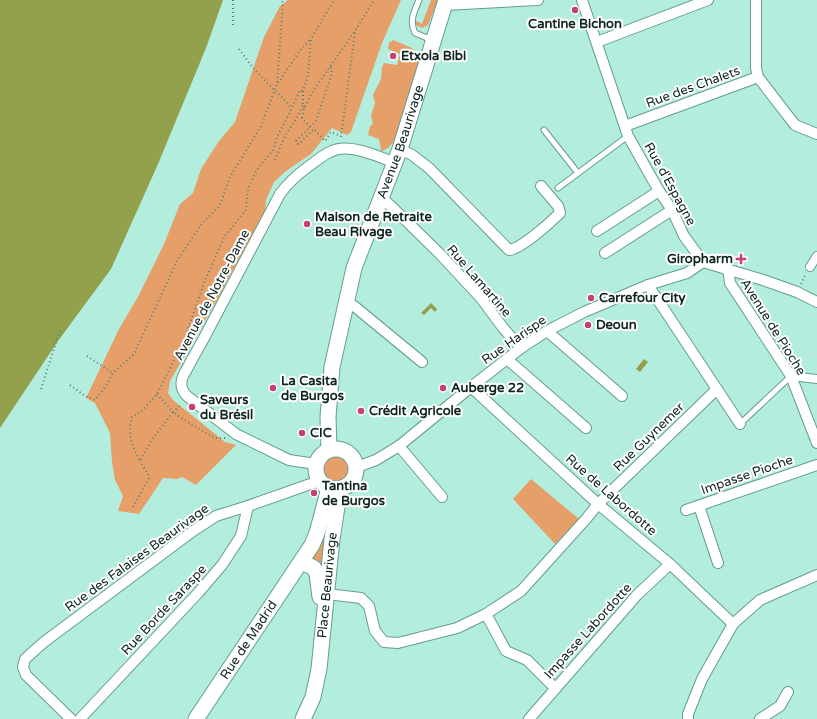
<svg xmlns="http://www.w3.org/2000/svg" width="817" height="719" font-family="'Varela Round',sans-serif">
	<rect width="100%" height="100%" fill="#b2edde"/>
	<!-- green -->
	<g fill="#e79f69">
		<polygon points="288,0 401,0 382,43 351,132 347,135 332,128 311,154 286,171 274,182 266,200 265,214 241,255 218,298 170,381 168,393 173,400 225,442 236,445 196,485 182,477 177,479 163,478 139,514 118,511 123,496 115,480 112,462 110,433 95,403 86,398 119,329 139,295 164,244 180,204 193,193 201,169 219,141 235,122 264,37 280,6"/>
		<polygon points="431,0 438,0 428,25 422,28 416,25 416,21 422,24"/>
		<polygon points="393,40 412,48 418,55 419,63 408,98 398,137 388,148 382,151 381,150 379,139 368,135 370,126 373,124 371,115 375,103 373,95 381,79 382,67 384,63 397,65 400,54 388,49 389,43"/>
		<circle cx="336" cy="469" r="15"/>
		<polygon points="531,479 579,519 555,544 513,499"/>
		<polygon points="331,506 324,576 311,561"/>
	</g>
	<!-- water -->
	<g fill="#94a14c">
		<polygon points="0,0 223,0 206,48 158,164 111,269 58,341 0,428"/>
		<polygon points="431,303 437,309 435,312 431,308 424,315 421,313"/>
		<polygon points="644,359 648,362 640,372 636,369"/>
	</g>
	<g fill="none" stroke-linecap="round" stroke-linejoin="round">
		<!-- service casing -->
		<g stroke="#659d8f" stroke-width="7">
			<g id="service">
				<path d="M419 0C414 12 409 21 415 33L432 40"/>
				<polyline points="544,130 578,173"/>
				<polyline points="558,188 628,136"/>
				<polyline points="740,424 791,376"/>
			</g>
		</g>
		<!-- pedestrian casing -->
		<g stroke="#659d8f" stroke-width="10">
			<g id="pedestrian">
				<polyline points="810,267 817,256"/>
				<polyline points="791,376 817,379"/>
			</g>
		</g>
		<!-- minor casing -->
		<g stroke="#659d8f" stroke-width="12">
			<g id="minor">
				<polyline points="582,0 628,136 659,191 672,210 684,236 703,262 763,280 797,292 817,302"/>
				<polyline points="756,0 756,68 758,77 795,125 817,134"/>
				<polyline points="445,5 538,0"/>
				<polyline points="597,42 708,0"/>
				<polyline points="625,126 758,77"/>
				<path d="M400 149 412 155 429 168 509 250C521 249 551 222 560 213L558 206 541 186"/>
				<polyline points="382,198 394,209 439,253 480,297 504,329 521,348"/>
				<polyline points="597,231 659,191"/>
				<polyline points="605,253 672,210"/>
				<polyline points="728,269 730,283 791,376 817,443"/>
				<polyline points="648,285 740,424"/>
				<polyline points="347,304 354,306 422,362"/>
				<polyline points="547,331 622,396"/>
				<polyline points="507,359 586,428"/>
				<polyline points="471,387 598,504 670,564 733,624"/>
				<polyline points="399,446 442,497"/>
				<path d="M316 464 289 460 236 434 187 396C181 390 180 384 183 376L204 338 280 194C288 183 298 174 309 166 316 161 324 154 332 151 349 143 378 156 395 163"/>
				<polyline points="357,467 376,460 399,446 471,387 521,348 547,331 584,312 648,285 687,273 703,262"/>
				<polyline points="699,506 718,563"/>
				<polyline points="686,510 817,465"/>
				<polyline points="327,594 361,598 369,606 375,631 384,642 398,643 457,628 486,614 521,591 586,519 598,504 717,389"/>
				<polyline points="486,614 506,651 527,660 555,688"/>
				<polyline points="71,719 26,675 23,667 25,659 44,642 193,531 216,516 248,506 319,481"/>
				<polyline points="80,719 198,593 222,565 241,536 248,506"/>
				<polyline points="529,719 637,595 670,564"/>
				<polyline points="688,719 688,714 702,679 733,624 760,600 817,575"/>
				<polyline points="760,719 780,706 788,692"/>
			</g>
		</g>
		<!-- secondary casing -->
		<g stroke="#659d8f" stroke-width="17">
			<g id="secondary">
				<circle cx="336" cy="469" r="20"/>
				<path id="s1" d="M329 449 328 417 332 367 354 268 400 149 446 0"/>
				<polyline points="302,562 314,568 317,574 320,597"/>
				<path id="s2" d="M196 719 312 545 317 533 329 488"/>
				<path id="s3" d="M303 719 313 697 319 669 332 539 337 507 342 488"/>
			</g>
		</g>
		<!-- path -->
		<g stroke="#598076" stroke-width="2" stroke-dasharray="1 3" stroke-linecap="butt">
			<polyline points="233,25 233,0"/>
			<polyline points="239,49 253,68 292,108"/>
			<polyline points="331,67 332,73 316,121 296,141 298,144 300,143 314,129 325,141 331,132 341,136"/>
			<polyline points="278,83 301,49 311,39"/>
			<polyline points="304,108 303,104 303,91 308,75 311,39 334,0"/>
			<polyline points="310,127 302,118 304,108 313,91 355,31 374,0"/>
			<polyline points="341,137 355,32"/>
			<polyline points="275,160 285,136 298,116 303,104"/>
			<polyline points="801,284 806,273"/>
			<polyline points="87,356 113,373"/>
			<polyline points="70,385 85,396 95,400 106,386 113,373 134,354 177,261 200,226 220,205 230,177 261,126 277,84 283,3 281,0"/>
			<polyline points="41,389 60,330"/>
			<polyline points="157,394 173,412 181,405"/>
			<path d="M225 438H215L189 423 173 412 151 441 140 461C132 445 127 435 132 417L142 411 157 394 183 343 204 283 224 237 246 210 248 189 256 171 273 150 277 137 292 108 300 90 303 91"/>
			<polyline points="133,507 149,478 148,474 140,461"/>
		</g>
		<!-- service -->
		<use href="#service" stroke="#fff" stroke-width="5"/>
		<!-- pedestrian -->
		<use href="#pedestrian" stroke="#fff" stroke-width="8"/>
		<!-- minor -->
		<use href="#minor" stroke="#fff" stroke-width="10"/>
		<!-- secondary -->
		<use href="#secondary" stroke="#fff" stroke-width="15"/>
	</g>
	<!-- markers -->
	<g fill="#c63e7a" stroke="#fff" stroke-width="1.5">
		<circle cx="575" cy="10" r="4"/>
		<circle cx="393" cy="56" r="4"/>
		<circle cx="307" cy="224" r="4"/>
		<path d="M739 253h4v4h4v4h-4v4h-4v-4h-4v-4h4z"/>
		<circle cx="591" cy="298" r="4"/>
		<circle cx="588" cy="325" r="4"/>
		<circle cx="273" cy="388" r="4"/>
		<circle cx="443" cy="388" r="4"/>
		<circle cx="192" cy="407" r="4"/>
		<circle cx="361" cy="411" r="4"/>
		<circle cx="302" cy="433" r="4"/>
		<circle cx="314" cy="493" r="4"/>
	</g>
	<g text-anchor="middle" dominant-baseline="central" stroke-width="4" stroke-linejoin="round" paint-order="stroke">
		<!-- poi labels -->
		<g font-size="13" font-weight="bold" fill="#0d241f" stroke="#fff" text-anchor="start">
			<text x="575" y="24" text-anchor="middle">Cantine Bichon</text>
			<text x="401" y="56">Etxola Bibi</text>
			<text x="315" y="217">Maison de Retraite<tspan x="315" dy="15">Beau Rivage</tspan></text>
			<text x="733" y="259" text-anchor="end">Giropharm</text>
			<text x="599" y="298">Carrefour City</text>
			<text x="596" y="325">Deoun</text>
			<text x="281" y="381">La Casita<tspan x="281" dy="15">de Burgos</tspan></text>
			<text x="451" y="388">Auberge 22</text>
			<text x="200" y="400">Saveurs<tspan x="200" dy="15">du Brésil</tspan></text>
			<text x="369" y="411">Crédit Agricole</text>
			<text x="310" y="433">CIC</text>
			<text x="322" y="486">Tantina<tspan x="322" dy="15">de Burgos</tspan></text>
		</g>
		<!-- street labels -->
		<g font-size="13" fill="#0d241f" stroke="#fff">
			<text transform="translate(693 87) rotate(-20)">Rue des Chalets</text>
			<text stroke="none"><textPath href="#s1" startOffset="318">Avenue Beaurivage</textPath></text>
			<text transform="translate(670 184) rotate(61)">Rue d'Espagne</text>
			<text transform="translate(479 281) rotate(49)">Rue Lamartine</text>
			<text transform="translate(212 295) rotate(-62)">Avenue de Notre-Dame</text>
			<text transform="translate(773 327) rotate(58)">Avenue de Pioche</text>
			<text transform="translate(514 340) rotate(-35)">Rue Harispe</text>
			<text transform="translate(649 437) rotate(-44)">Rue Guynemer</text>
			<text transform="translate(747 475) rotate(-19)">Impasse Pioche</text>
			<text transform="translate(611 495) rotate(41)">Rue de Labordotte</text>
			<text transform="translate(137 558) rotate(-36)">Rue des Falaises Beaurivage</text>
			<text stroke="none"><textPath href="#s3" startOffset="137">Place Beaurivage</textPath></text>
			<text transform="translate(164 610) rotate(-47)">Rue Borde Saraspe</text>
			<text transform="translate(588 631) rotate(-48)">Impasse Labordotte</text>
			<text stroke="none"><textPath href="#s2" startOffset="95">Rue de Madrid</textPath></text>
		</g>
	</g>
</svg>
